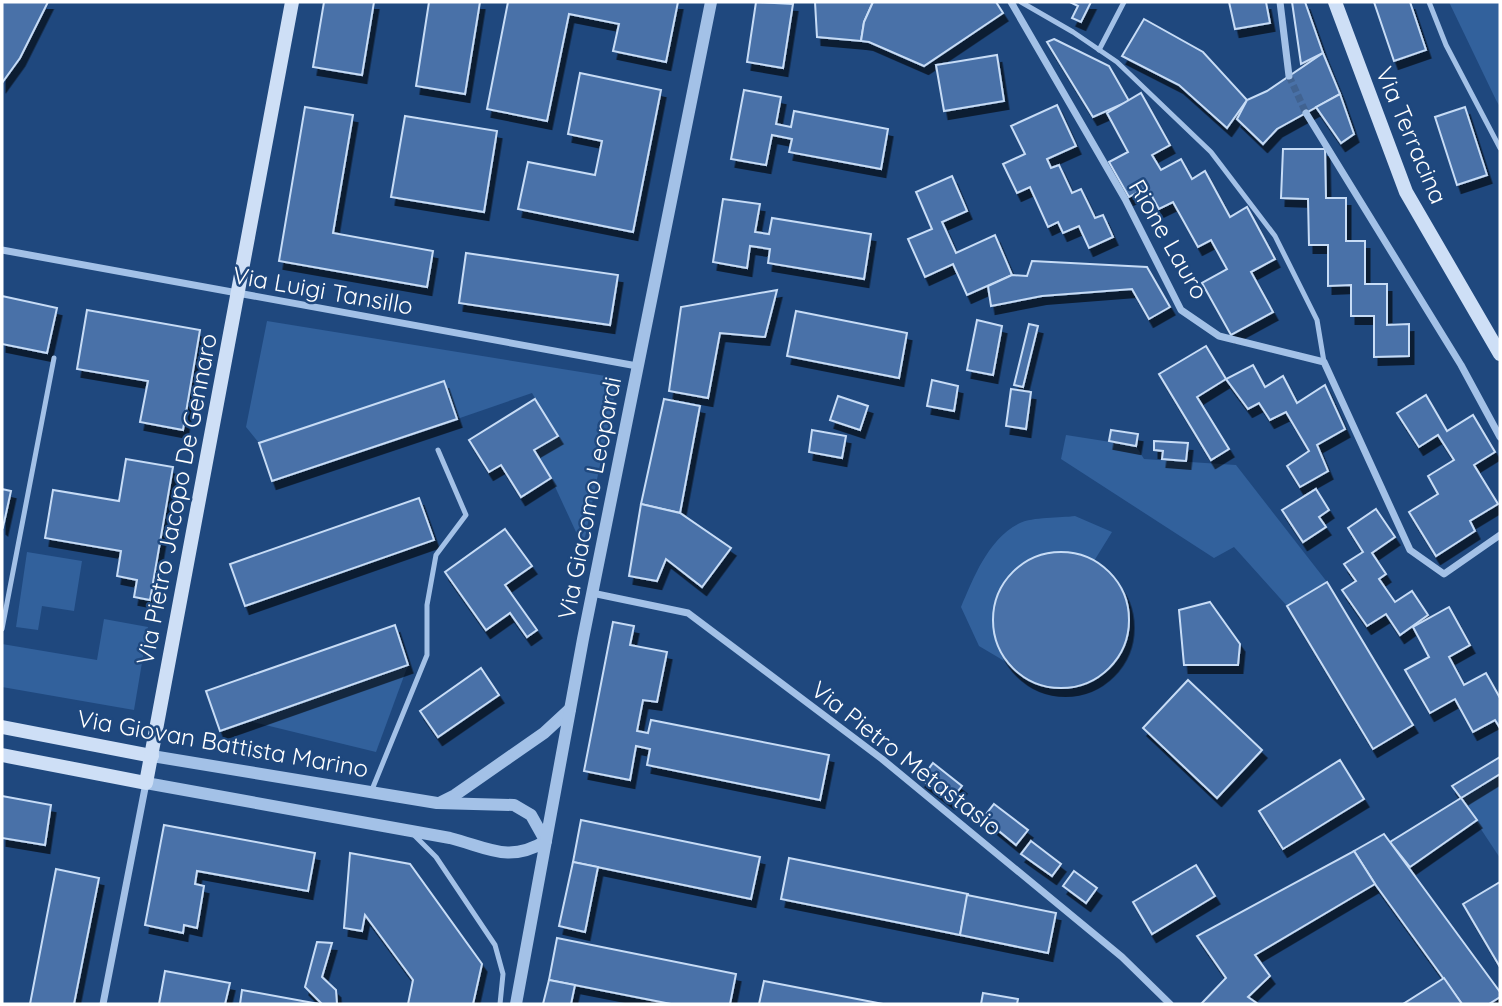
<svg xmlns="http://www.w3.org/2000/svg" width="1502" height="1006" font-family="Quicksand,sans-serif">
	<defs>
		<filter id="shadow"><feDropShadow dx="4.5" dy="8" stdDeviation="0" flood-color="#0009"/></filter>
	</defs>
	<rect width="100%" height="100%" fill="#1f487e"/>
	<!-- green -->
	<g fill="#32619c">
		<polygon points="1449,2 1500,2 1500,107 1496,100"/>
		<polygon points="267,321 618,378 583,547 551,478 534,450 557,436 532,393 457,419 444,381 259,443 246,427"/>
		<polygon points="1066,435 1136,446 1144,459 1236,465 1327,582 1287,606 1234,547 1214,558 1061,459"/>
		<path d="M1075 516 1112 532 1094 561C1085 559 1073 552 1063 552 1049 551 1032 558 1022 566 986 593 987 625 1006 662L979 646 961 607C974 577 988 539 1020 523 1032 517 1061 518 1075 516Z"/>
		<polygon points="27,552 82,561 74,611 42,606 38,630 16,627"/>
		<polygon points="104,619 148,627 134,710 2,687 2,644 97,660"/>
		<polygon points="408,665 376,752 249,721"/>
		<polygon points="1500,774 1500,858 1461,799"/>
	</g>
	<!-- building -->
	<g fill="#4871a8" stroke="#c7dcf6" stroke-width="2" filter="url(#shadow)">
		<polygon points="2,2 48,2 20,58 2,83"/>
		<polygon points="324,2 374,2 362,75 313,67"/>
		<polygon points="429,2 480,2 465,94 416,86"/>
		<polygon points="508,2 678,2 666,62 613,51 619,24 569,14 547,121 487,109"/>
		<polygon points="756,2 793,4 783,68 747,62"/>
		<polygon points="815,2 873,2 864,22 861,41 817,37"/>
		<polygon points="873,2 996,2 1003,13 924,66 869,42 861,41 864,22"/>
		<polygon points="1070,2 1091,2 1081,22 1072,18 1078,6"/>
		<polygon points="1229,2 1266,2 1270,23 1235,29"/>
		<polygon points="1292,2 1305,2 1323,53 1301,64"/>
		<polygon points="1374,2 1410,2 1426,50 1394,61"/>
		<polygon points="1144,19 1203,52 1247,100 1227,128 1179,85 1122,56"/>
		<polygon points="1054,39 1109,66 1129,101 1093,117 1047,42"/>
		<polygon points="1323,53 1340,94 1277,129 1263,144 1237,119 1247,100 1267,91"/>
		<polygon points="997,55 1004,101 944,111 936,65"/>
		<polygon points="580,73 661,90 633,232 518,209 528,162 595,175 602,141 568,134"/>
		<polygon points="744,90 781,97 776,124 791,127 794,111 888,129 881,169 789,152 792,139 772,135 766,165 731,159"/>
		<polygon points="1141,93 1170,145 1152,155 1161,170 1181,159 1192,179 1205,171 1230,217 1247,207 1275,259 1251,272 1273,312 1231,335 1202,283 1227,269 1211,240 1198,247 1173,202 1159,209 1147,187 1129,197 1109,162 1128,152 1107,113"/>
		<polygon points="1340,94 1354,134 1341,143 1316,107"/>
		<polygon points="1057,105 1076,146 1047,159 1051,168 1059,165 1072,193 1081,189 1095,218 1103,215 1113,237 1089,248 1079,226 1063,233 1058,222 1048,227 1030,187 1017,193 1003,164 1025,154 1011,126"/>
		<polygon points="305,107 353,115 333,233 433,251 427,287 279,261"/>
		<polygon points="1465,107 1487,175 1457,185 1435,117"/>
		<polygon points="405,116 497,131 484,212 391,197"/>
		<polygon points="1283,149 1325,149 1326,198 1346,198 1346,241 1365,241 1365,284 1387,284 1387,325 1409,324 1409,356 1374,357 1374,316 1351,316 1351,285 1328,286 1328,245 1309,245 1308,199 1281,198"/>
		<polygon points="952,176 967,211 942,222 956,253 995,235 1012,275 967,295 953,264 925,277 908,239 932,229 916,192"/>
		<polygon points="723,199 760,204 755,232 769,234 772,218 871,234 864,279 768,263 770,249 750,246 747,268 713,262"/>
		<polygon points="466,253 618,275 610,325 459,303"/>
		<polygon points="1032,261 1147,267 1170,307 1149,319 1132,289 1042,296 991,306 988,286 1012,275 1027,276"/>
		<polygon points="777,290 765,337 720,333 708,398 669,391 681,307"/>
		<polygon points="2,296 57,308 47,353 2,344"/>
		<polygon points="87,310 200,330 183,430 140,422 148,381 77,369"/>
		<polygon points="796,311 907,333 899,378 787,356"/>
		<polygon points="977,320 1002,326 993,375 967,370"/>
		<polygon points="1029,324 1038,326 1023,387 1014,385"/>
		<polygon points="1206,346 1226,379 1197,397 1229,449 1211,460 1159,374"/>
		<polygon points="1253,365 1265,387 1283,376 1297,403 1325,385 1345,429 1317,445 1328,471 1300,487 1287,466 1309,451 1286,412 1270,420 1259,403 1248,409 1226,379"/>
		<polygon points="932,380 958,386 954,411 927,406"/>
		<polygon points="444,381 457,419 272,481 259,443"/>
		<polygon points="1011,389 1031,392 1026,429 1006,426"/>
		<polygon points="1426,395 1447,431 1473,415 1495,452 1474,465 1498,504 1470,521 1475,531 1436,556 1409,512 1438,494 1428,476 1454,460 1438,435 1419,447 1397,413"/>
		<polygon points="838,396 868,406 860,430 830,420"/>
		<polygon points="535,399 558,436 534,450 551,478 521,497 501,465 489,472 469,440"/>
		<polygon points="664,399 700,406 680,513 641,504"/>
		<polygon points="812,430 846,436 842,458 809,452"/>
		<polygon points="1111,430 1138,434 1136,446 1109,441"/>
		<polygon points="1154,441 1188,443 1186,461 1162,459 1163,451 1154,450"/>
		<polygon points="126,459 173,467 150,600 134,597 137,580 117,576 121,551 45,538 53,490 119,501"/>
		<polygon points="2,489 11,491 3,527 2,526"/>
		<polygon points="1316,489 1329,510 1319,517 1326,527 1303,542 1282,510"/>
		<polygon points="419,498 434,540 245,606 230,564"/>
		<polygon points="641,504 680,513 731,548 702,587 666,559 657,581 629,576"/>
		<polygon points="1376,509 1395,537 1372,553 1386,574 1379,579 1395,602 1412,591 1428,615 1400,635 1386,614 1367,626 1342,590 1356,581 1344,564 1363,552 1348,528"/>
		<polygon points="505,529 532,566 505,585 537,630 527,637 510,613 486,630 445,572"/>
		<circle cx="1061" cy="620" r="68"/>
		<polygon points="1327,582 1413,725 1373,749 1287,606"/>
		<polygon points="1210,602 1240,644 1238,665 1184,665 1179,610"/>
		<polygon points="1449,607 1470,645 1449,657 1464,685 1486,673 1500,698 1500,728 1495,720 1473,732 1455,699 1430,713 1405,670 1429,657 1413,627"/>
		<polygon points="613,622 634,626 630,645 667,652 657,702 643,700 637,731 648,733 651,720 829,755 820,800 647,765 650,749 636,746 630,780 584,771"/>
		<polygon points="395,625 408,665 220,731 206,691"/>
		<polygon points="481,668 499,695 438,737 420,711"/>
		<polygon points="1188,680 1262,750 1217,798 1143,728"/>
		<polygon points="1500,757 1500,774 1461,798 1452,786"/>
		<polygon points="1340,760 1364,799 1283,849 1259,811"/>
		<polygon points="933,763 962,786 950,801 921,779"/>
		<polygon points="2,796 51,805 45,845 2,838"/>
		<polygon points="1461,798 1477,820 1410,867 1390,842"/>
		<polygon points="994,804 1028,830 1016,845 983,818"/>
		<polygon points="581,820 760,857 751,899 573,862"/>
		<polygon points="164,825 315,853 308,891 197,871 195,884 204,886 197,928 184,925 183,933 145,925"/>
		<polygon points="1384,834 1500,992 1500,997 1489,1004 1462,1004 1375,884 1354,851"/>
		<polygon points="1031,841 1061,864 1052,876 1021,854"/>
		<polygon points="1354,851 1375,884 1255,955 1270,976 1248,997 1258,1004 1201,1004 1226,978 1197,936"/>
		<polygon points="350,853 410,864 482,964 473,1004 408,1004 413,980 365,915 362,931 344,928"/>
		<polygon points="789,858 968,894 960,935 781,899"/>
		<polygon points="573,862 598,867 585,932 559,926"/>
		<polygon points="1196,865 1215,896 1152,934 1133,902"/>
		<polygon points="56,869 99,878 74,1004 30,1004"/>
		<polygon points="1074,871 1097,888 1086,903 1063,886"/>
		<polygon points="1500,882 1500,967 1463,904"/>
		<polygon points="967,895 1056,913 1048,953 960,935"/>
		<polygon points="557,938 736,974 730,1004 671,1004 549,980"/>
		<polygon points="317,942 332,943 322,977 336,990 337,1004 322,1004 305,987"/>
		<polygon points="165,971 230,983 225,1004 159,1004"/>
		<polygon points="1444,978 1462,1004 1403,1004"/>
		<polygon points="549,980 575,985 571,1004 543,1004"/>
		<polygon points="764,981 883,1004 759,1004"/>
		<polygon points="242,990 319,1004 240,1004"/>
		<polygon points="983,993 1018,999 1017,1004 981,1004"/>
	</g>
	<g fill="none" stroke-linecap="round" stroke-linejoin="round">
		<!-- minor-tunnel -->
		<polyline stroke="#416391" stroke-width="7" stroke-dasharray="7 3.5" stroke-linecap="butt" points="1289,76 1306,113"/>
		<!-- service -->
		<g stroke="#a3c1e7" stroke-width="5">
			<polyline points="1021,2 1073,32 1117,62 1211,152 1275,236 1317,320 1324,362"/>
			<polyline points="1429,2 1446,45 1500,148"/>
			<polyline points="1099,50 1124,2"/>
			<polyline points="2,629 54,358"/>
			<polyline points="371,792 427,655 427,605 436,555 466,515 438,450"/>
			<polyline points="415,836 436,857 495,945 503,974 500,1004"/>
		</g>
		<!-- minor -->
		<g stroke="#a3c1e7" stroke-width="7">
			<polyline points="1011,2 1125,199 1181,310 1219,336 1324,362 1410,550 1444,574 1500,535"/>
			<polyline points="1280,2 1289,76"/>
			<polyline points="1306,113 1461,365 1500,437"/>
			<polyline points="2,250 637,366"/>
			<polyline points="592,593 688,613 882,759 1122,957 1170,1004"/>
			<polyline points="103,1004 146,783"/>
		</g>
		<!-- tertiary -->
		<g stroke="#a3c1e7" stroke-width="12">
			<polyline points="152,756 437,803 514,805 531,815 545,840"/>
			<path d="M146 783 450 838C487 847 508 864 546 841"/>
			<polyline points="441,802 455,795 544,733 570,709"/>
			<polyline points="516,1004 583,639 711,2"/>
		</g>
		<!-- secondary -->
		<g stroke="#cedff6" stroke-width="14">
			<polyline points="1335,2 1406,192 1500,354"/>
			<polyline points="2,727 152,756"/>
			<polyline points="2,755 146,783 292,2"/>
		</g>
	</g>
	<g text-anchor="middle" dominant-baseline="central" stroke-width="5" stroke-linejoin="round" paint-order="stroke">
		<!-- street labels -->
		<g font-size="24" fill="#fff" stroke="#1f487e">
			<text transform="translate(1412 135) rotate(67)">Via Terracina</text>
			<text transform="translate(1169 239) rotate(60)">Rione Lauro</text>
			<text transform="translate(323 290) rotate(10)">Via Luigi Tansillo</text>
			<text transform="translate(589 498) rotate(-79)">Via Giacomo Leopardi</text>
			<text transform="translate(176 499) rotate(-79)">Via Pietro Jacopo De Gennaro</text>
			<text transform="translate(223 743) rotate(10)">Via Giovan Battista Marino</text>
			<text transform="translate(907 758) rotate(38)">Via Pietro Metastasio</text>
		</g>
	</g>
	<!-- border -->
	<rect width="1502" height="1006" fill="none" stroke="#ffffff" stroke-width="7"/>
</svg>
